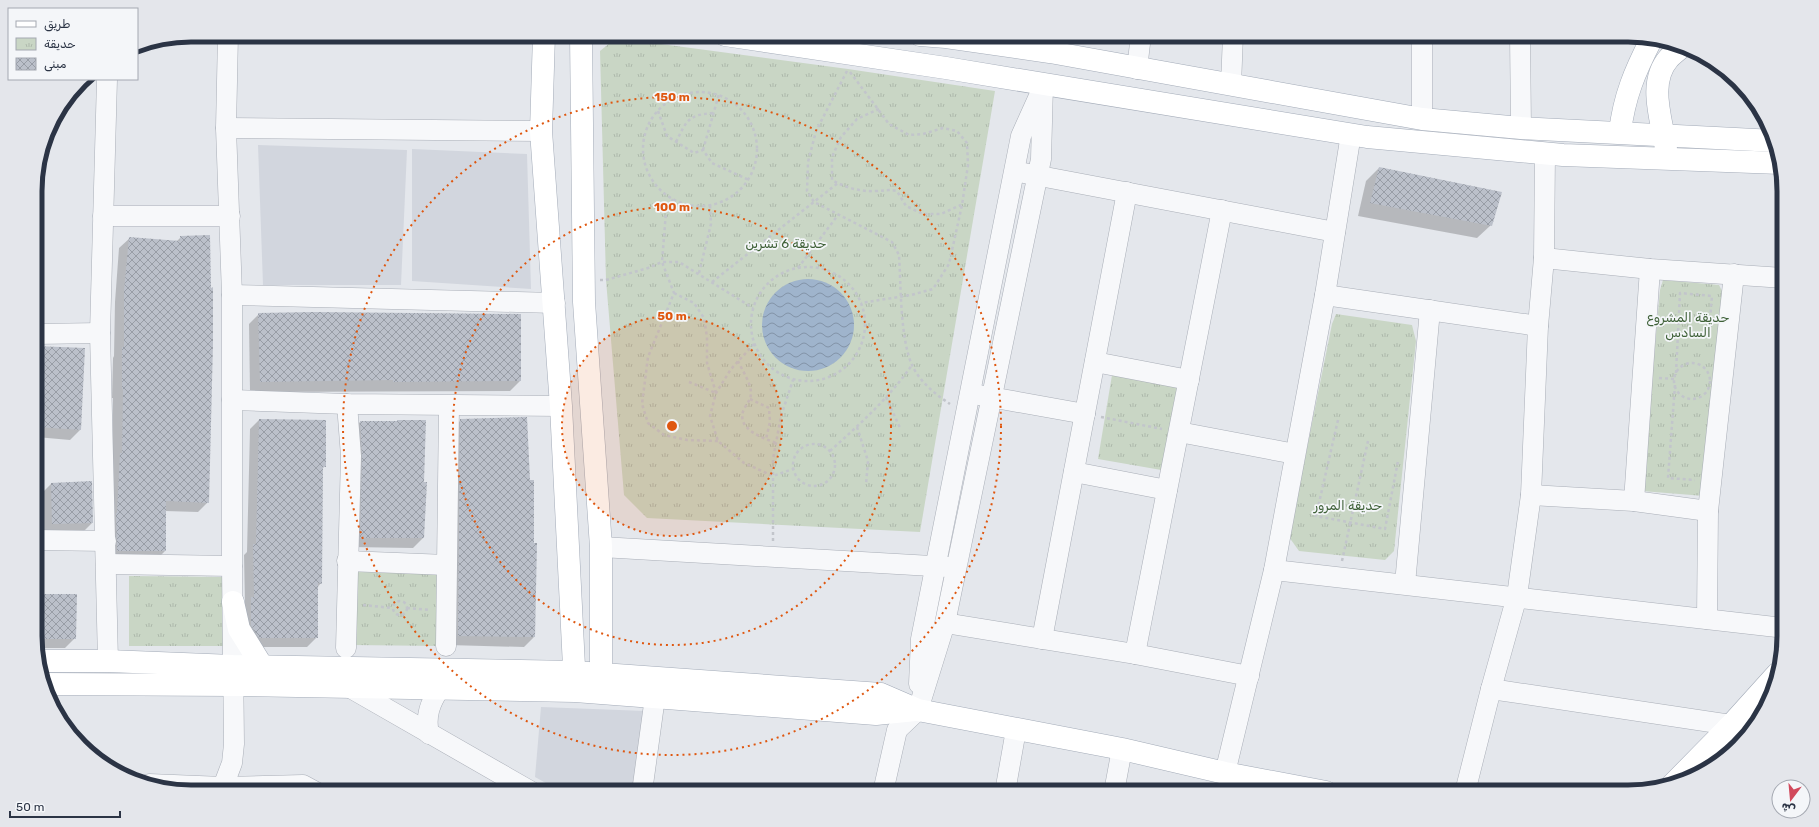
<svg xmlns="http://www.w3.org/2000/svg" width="1819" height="827" font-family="Rubik,'Noto Naskh Arabic',sans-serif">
	<defs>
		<pattern id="park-tufts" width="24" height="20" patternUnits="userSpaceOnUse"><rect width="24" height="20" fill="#c9d6c5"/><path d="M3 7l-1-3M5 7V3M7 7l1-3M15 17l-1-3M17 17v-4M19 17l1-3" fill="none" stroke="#adb8ab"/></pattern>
		<pattern id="water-waves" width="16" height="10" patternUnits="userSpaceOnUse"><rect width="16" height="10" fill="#9fb4cc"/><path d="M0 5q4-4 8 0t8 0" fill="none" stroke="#8293a7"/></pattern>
		<pattern id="building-cross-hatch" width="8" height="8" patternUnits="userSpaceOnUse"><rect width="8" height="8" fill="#bbc0ca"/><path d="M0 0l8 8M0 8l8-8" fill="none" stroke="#989da6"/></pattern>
	</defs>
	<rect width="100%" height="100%" fill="#e4e7ec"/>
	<!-- built -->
	<g fill="#d2d6de">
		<polygon points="258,145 407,150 401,285 263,285"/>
		<polygon points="412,149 527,154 531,289 412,281"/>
		<polygon points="541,707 645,711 636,792 562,792 535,777"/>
	</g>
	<!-- park -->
	<g fill="url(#park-tufts)">
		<polygon points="616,38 848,69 995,91 920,532 647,518 624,495 606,280 600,51"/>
		<polygon points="1663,280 1719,285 1723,293 1704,496 1642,491 1660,290"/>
		<polygon points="1336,314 1412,325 1416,341 1394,551 1385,560 1299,551 1289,537 1332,324"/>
		<polygon points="1112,375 1181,387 1167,471 1098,459"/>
		<polygon points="353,572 440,573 439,646 352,645"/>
		<polygon points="129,576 227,577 227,646 129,646"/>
	</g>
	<!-- water -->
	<circle fill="url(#water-waves)" cx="808" cy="325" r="46"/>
	<!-- shadow -->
	<g fill="#0003">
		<polygon points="1379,168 1491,225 1477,238 1358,216 1366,181"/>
		<polygon points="181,237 208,502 198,512 165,511 165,551 155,561 107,560 112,462 113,398 112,398 113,358 114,356 115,302 119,248 130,238 176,242"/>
		<polygon points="387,313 520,315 520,381 510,391 250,392 249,324 259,314"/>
		<polygon points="36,347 84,349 80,430 70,440 36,437"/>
		<polygon points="259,420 325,466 322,469 321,583 317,588 317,637 307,647 250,647 242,608 245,605 244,555 247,552 250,429"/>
		<polygon points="461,420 533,544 536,544 534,637 524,647 448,645 451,430"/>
		<polygon points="360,422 423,483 423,538 413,548 351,547 350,432"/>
		<polygon points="51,484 92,523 82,533 42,534 41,494"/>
		<polygon points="38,595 75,638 65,648 36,648 36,596"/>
	</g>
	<!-- building -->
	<g fill="url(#building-cross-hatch)">
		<polygon points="1379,167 1502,192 1492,226 1370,203"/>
		<polygon points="210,235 211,288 213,287 213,344 209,503 166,501 166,551 117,551 116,513 117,513 120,453 122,453 123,389 122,389 122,347 124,347 124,291 129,237 180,241 180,236"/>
		<polygon points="315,312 521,314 521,381 393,382 393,380 260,382 258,313"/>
		<polygon points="36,346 85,348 81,430 38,427 41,379 36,379"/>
		<polygon points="527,417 530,480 534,480 534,543 537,543 535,637 458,636 460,419"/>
		<polygon points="259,419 326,420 326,467 323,467 322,584 318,583 318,638 259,638 251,625 251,597 254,597 253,544 256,544"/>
		<polygon points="397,420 426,420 424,482 427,482 424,538 360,538 362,456 360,421 397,421"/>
		<polygon points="92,481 93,523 52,524 51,483"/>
		<polygon points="38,594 77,594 76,639 37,639"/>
	</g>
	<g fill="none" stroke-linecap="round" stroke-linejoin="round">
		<!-- minor casing -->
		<g stroke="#a9aeb7" stroke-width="21">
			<g id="minor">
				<polyline points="1422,35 1422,119"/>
				<polyline points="1520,35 1521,128"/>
				<polyline points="1050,52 1053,35"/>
				<polyline points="1137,69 1141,35"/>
				<polyline points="107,79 100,333 108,661"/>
				<polyline points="1231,85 1233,35"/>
				<polyline points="226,128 541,131"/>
				<polyline points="1024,173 1335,232"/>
				<polyline points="103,216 230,216"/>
				<polyline points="1544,258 1650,269 1783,278"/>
				<polyline points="232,295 555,303"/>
				<polyline points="1325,295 1538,326"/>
				<polyline points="36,334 100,333"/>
				<polyline points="1095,362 1189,380"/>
				<polyline points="979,395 1085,414"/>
				<polyline points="232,400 347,404 561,406"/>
				<polyline points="1179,432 1295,454"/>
				<polyline points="1074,472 1167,490"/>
				<polyline points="1531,495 1634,501 1708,511"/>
				<polyline points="1634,501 1650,269"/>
				<polyline points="36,540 106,541"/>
				<polyline points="601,547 949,567"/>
				<polyline points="347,561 447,565"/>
				<polyline points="106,564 232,566"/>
				<polyline points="1274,570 1784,628"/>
				<polyline points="1405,584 1430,310"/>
				<polyline points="1707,619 1708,511 1734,274"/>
				<polyline points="945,623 1135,654 1249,676"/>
				<polyline points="1042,639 1127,192"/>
				<polyline points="446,646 449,406"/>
				<polyline points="346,648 351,456 347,404"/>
				<polyline points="1135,654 1222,210"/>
				<polyline points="919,684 921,639 1021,136 1039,96"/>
				<polyline points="347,686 532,792"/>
				<polyline points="1491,689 1731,725"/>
				<path d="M429 734C425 716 430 703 440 688"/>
				<polyline points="1225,773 1274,570 1325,295 1351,134"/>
				<polyline points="149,784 223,787 303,785 316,792"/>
				<polyline points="221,792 232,763 234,744 232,566 232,295 226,128 228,35"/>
				<polyline points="642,792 655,697"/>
				<polyline points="883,792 897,730 918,710 945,623 1041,159 1043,85"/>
				<polyline points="1005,792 1016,730"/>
				<polyline points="1114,792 1122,749"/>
				<polyline points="1465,792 1491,689 1517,596 1531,495 1538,326 1544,258 1545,153"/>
			</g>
		</g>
		<!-- major casing -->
		<g stroke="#a3abb8" stroke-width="23">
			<g id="major">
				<polyline points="544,35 541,131 561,406 575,687"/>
				<polyline points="581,35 584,302 601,547 601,688"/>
				<polyline points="725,35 946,68 1367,137 1563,155 1781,163"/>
				<polyline points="920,35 946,37 1050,52 1422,119 1521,128 1775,141"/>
				<path d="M1620 132C1624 97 1635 71 1651 40"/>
				<path d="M1666 149C1662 120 1647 83 1669 58 1673 54 1678 50 1683 46"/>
				<polyline points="233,602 239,629 262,666"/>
				<polyline points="37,661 108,661 233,666 574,672 881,694 918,710 1122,749 1225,773 1326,792"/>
				<polyline points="44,684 235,685 575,691 876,714 915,710"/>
				<polyline points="1672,785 1731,725 1777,674"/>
			</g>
		</g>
		<!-- path -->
		<g stroke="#c2c5cb" stroke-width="2.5" stroke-dasharray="3 3" stroke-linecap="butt">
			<path d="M847 71 816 131 808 162 807 191 814 202 892 242 899 255C901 285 900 338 912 365 919 381 936 395 950 404"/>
			<polyline points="850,72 889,124 909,135 923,134 943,128 957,131 967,143 968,165 962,205 949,264 933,289 911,295 861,303"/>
			<circle cx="700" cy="149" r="57"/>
			<path d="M879 109 857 119 841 137 832 157V180C844 187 860 192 875 191 883 191 888 189 897 191L906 206 923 214H941L961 205"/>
			<polyline points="658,111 667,136 694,153 703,150 712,163 749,180"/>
			<path d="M676 142C687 120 688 115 713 113"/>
			<polyline points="703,150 719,94"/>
			<polyline points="673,199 666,212 662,262 674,293 648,357 642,404 648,423 664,435 687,440 718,441"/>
			<circle cx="808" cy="324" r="57"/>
			<polyline points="798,268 838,215"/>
			<polyline points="699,273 711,224 710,205"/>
			<polyline points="600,280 606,280 648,268 662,262 679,262 753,308"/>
			<polyline points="712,282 838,183"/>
			<polyline points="674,293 694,303 704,318 707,337 707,363 716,393"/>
			<polyline points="754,344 731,369 716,393 710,416 718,441 744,463 773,476 793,469"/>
			<path d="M738 361C742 370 751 383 751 393 751 400 747 403 744 409 735 429 763 438 776 443"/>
			<circle cx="1692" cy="381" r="18"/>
			<polyline points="1676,373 1680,293 1712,296 1710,319"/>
			<polyline points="1659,378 1675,379"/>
			<polyline points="689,382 716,393"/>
			<polyline points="1675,385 1668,478 1695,480"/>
			<polyline points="886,397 900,428"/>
			<polyline points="750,399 769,408 770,422 766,439"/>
			<polyline points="1101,417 1162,429"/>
			<polyline points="1338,420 1316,516 1385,529 1398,461"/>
			<polyline points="857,427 868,461 866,485"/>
			<circle cx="814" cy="465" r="21"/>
			<path d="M830 451C860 424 889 398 912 365"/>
			<polyline points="773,541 773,459 781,416 793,380"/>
			<polyline points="1342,561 1368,441"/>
			<circle cx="400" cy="608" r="7"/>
			<polyline points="363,605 392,608"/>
			<polyline points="407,608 430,610"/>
		</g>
		<!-- minor -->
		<use href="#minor" stroke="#f7f8fa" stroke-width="20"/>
		<!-- major -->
		<use href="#major" stroke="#fff" stroke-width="22"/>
	</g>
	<!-- distance rings -->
	<circle cx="672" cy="426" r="110" fill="#df570f" fill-opacity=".12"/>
	<g fill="none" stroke="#df570f" stroke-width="2" stroke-dasharray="2 4">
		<circle cx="672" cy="426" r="110"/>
		<circle cx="672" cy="426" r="219"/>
		<circle cx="672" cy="426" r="329"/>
	</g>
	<g text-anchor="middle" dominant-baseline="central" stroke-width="3.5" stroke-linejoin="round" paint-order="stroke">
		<!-- park labels -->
		<g font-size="13" fill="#3f6138" stroke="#f4f6f9">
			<text x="786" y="243">حديقة 6 تشرين</text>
			<text x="1688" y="317">حديقة المشروع<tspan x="1688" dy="15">السادس</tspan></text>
			<text x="1348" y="505">حديقة المرور</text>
		</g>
	</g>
	<!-- crop -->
	<path d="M0 0H1819V827H0ZM191 42H1628A149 149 0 0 1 1777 191V636A149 149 0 0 1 1628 785H191A149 149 0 0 1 42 636V191A149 149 0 0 1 191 42Z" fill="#e4e6eb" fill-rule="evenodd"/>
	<path fill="none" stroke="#2b3445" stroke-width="5" d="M191 42H1628A149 149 0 0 1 1777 191V636A149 149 0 0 1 1628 785H191A149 149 0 0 1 42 636V191A149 149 0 0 1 191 42Z"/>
	<circle cx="672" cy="426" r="6" fill="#df570f" stroke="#f4f6f9" stroke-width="2"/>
	<g font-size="12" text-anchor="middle" font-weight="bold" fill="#df570f" stroke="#f4f6f9" stroke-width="3.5" stroke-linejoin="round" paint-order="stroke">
		<text x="672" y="101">150 m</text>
		<text x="672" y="211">100 m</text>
		<text x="672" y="320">50 m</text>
	</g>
	<!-- legend -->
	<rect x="8" y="8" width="130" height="72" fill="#f4f6f9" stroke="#a4a8b1"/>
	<rect x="16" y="21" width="20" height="6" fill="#ffffff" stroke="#a4a8b1"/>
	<text x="44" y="28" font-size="12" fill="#2b3445">طريق</text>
	<rect x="16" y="38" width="20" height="12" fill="url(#park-tufts)" stroke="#a4a8b1"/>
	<text x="44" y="48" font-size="12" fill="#2b3445">حديقة</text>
	<rect x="16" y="58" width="20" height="12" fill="url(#building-cross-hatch)" stroke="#a4a8b1"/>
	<text x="44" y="68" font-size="12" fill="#2b3445">مبنى</text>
	<!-- north arrow -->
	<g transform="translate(1791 799) rotate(196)"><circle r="19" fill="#f4f6f9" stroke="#a4a8b1"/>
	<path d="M0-3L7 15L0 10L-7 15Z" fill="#d1495b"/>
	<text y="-6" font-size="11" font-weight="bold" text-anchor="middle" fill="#2b3445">ش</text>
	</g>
	<!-- scale -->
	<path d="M10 811v6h110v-6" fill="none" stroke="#2b3445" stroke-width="2"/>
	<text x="16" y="811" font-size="12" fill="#2b3445" stroke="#f4f6f9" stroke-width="3" paint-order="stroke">50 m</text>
</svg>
